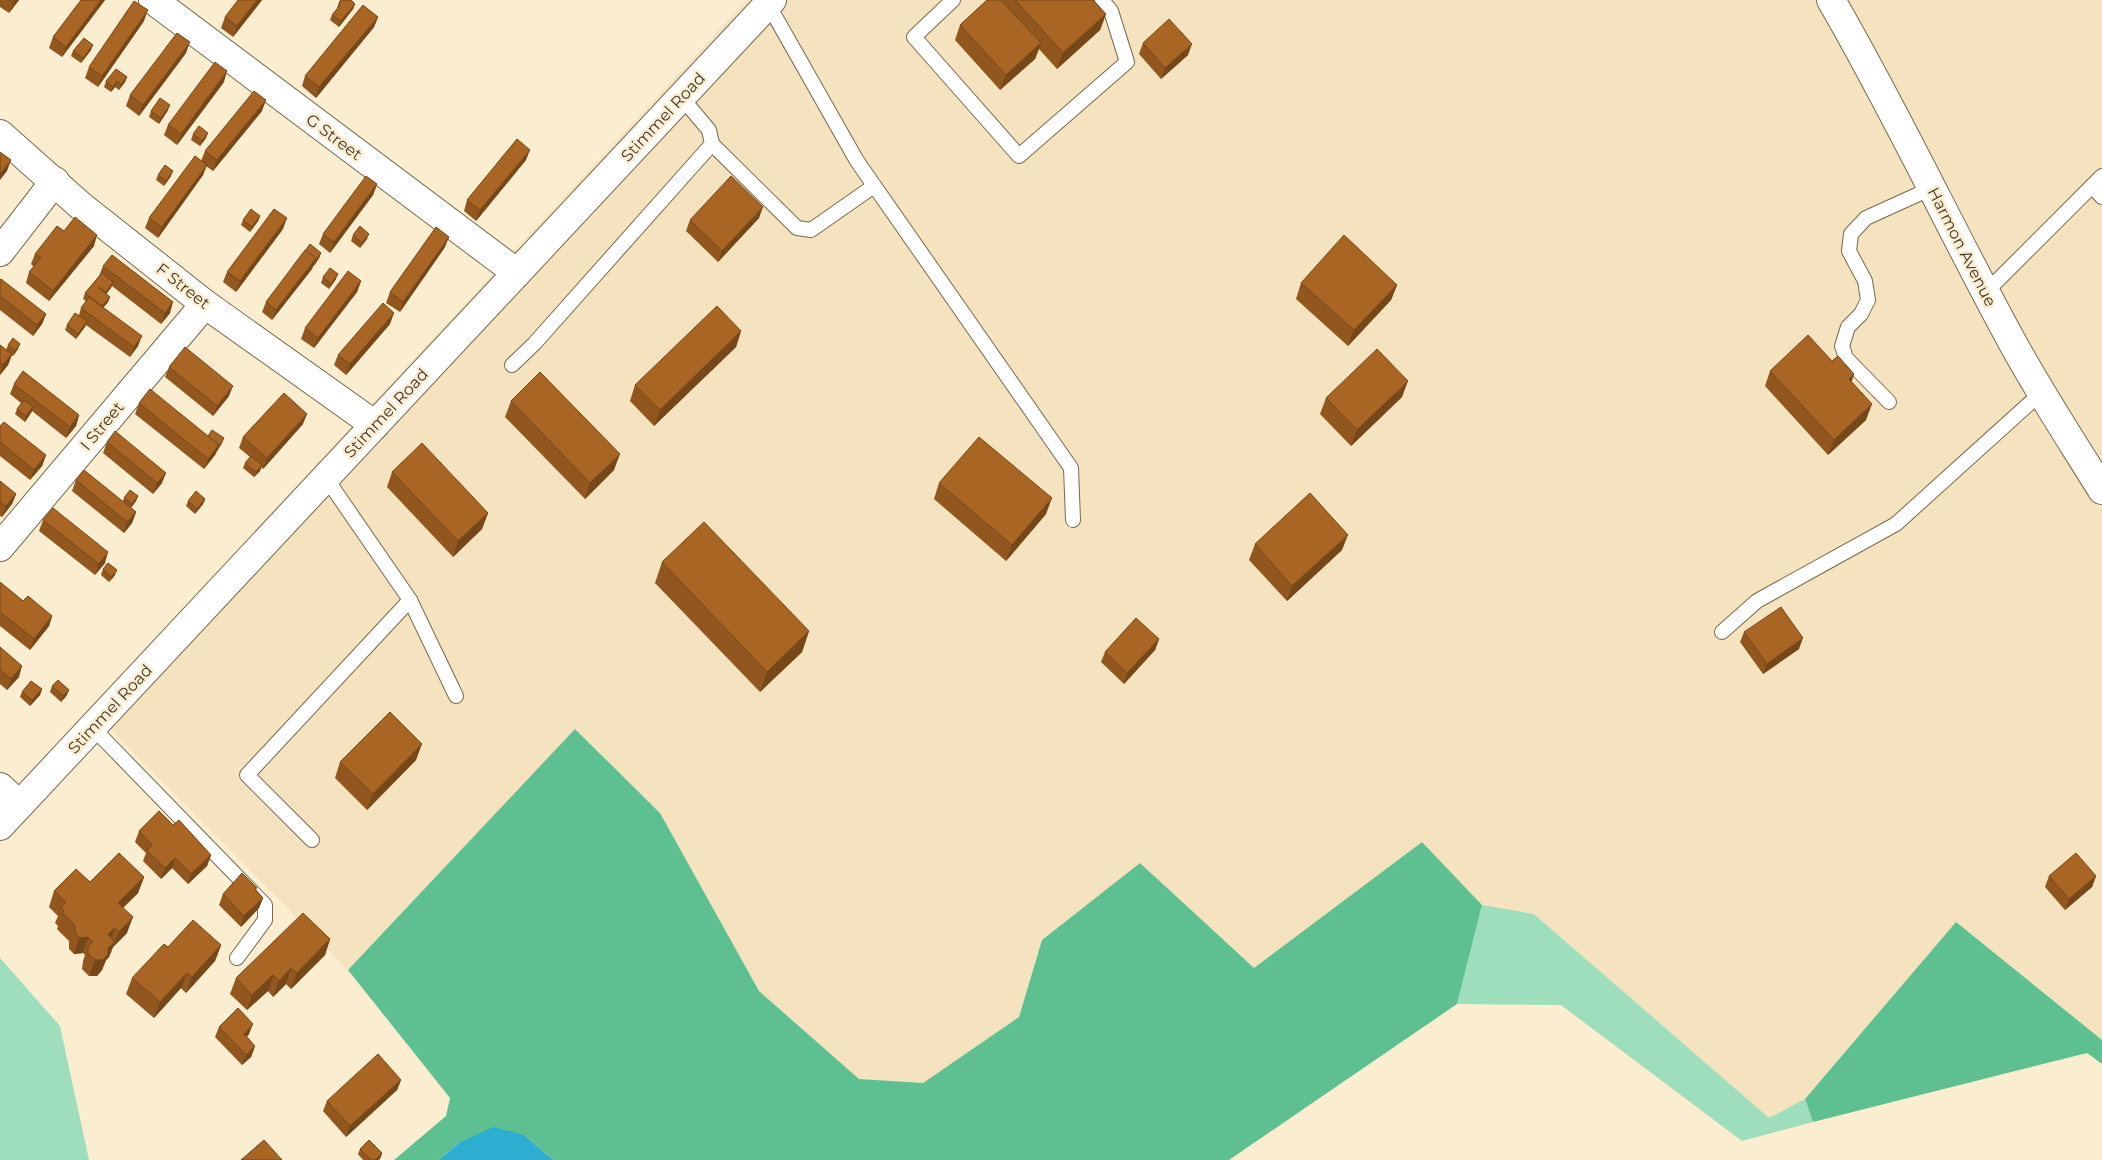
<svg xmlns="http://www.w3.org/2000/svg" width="2102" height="1160" font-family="Montserrat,sans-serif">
	<rect width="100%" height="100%" fill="#fbedcf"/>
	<!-- built -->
	<polygon fill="#f4e3be" points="747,0 2102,0 2102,1040 1956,922 1805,1099 1769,1119 1535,914 1482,905 1422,842 1254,969 1140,863 1042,940 1019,1017 923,1083 859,1079 759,991 660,813 576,729 348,970 90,708"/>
	<!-- green -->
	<g fill="#9fdebc">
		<polygon points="1482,905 1534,914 1769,1118 1805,1099 1813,1122 1742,1141 1561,1005 1457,1004"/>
		<polygon points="0,958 60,1026 89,1160 0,1160"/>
	</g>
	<!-- forest -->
	<g fill="#5ec091">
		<polygon points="575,729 660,813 759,991 859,1079 923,1083 1019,1017 1042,940 1140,863 1254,968 1422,842 1482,905 1457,1004 1229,1160 553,1160 524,1135 459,1143 439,1160 394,1160 446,1116 450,1098 348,970"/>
		<polygon points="1956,922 2102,1040 2102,1064 2087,1053 1813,1122 1805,1099"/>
	</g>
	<!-- water -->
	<polygon fill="#2dadcf" points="493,1127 524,1135 553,1160 439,1160 459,1143"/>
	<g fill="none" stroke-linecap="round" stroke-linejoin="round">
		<!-- lane casing -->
		<g stroke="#76694f" stroke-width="16">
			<g id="lane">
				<polyline points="953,0 914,37 1019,156 1127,62 1111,11 1102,0"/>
				<polyline points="768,4 857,161 1071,468 1073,520"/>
				<polyline points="712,144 797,228 811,230 874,186"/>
				<polyline points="2092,186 2102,197"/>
				<polyline points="1986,292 2102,176"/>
				<polyline points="512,365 534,344 712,144 709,130 681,97"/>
				<polyline points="1889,402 1846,358 1842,346 1848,327 1861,314 1868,300 1865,281 1849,251 1851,234 1866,218 1932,188"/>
				<polyline points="410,600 456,696"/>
				<polyline points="1722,632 1757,601 1896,524 2041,393"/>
				<polyline points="92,727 265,905 265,920 237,958"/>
				<polyline points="312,840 247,775 410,600 326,478"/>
			</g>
		</g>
		<!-- street casing -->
		<g stroke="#76694f" stroke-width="30">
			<g id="street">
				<polyline points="153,0 517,273"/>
				<polyline points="0,134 81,206 205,304 375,425"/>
				<polyline points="0,252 55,181"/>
				<polyline points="0,547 205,304"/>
				<polyline points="0,787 19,805"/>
				<polyline points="0,826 772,0"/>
			</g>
		</g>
		<!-- secondary casing -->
		<g stroke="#76694f" stroke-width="30">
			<path id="secondary" d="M1831 0C1895 110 1949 226 2010 338 2038 390 2071 440 2102 490"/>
		</g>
		<!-- lane -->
		<use href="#lane" stroke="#fff" stroke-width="14"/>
		<!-- street -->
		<use href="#street" stroke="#fff" stroke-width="28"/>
		<!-- secondary -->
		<use href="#secondary" stroke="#fff" stroke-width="28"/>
	</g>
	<!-- wall -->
	<g fill="#91571f">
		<polygon points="0,0 19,0 9,13 0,7"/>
		<polygon points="81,0 105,0 62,57 49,48 53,37"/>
		<polygon points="262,0 233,37 221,28 225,17"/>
		<polygon points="987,0 1093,0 1106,14 1100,30 1057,69 1039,49 1035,59 1000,90 955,40 960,25"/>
		<polygon points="339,2 355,4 353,9 339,27 330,20 332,15 338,9 337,8"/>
		<polygon points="378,17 374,27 316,98 302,86 305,76"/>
		<polygon points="144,21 98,87 85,78 89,67"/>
		<polygon points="1143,43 1188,55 1161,79 1139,54"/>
		<polygon points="91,50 81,63 71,56 73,51"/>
		<polygon points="186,53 139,116 126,106 130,95"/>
		<polygon points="127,77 125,82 119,90 115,87 111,92 104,87 106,81"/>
		<polygon points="224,82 177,145 164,135 168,125"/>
		<polygon points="168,110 159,124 149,117 151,111"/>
		<polygon points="262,111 213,171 206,166 203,175 158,238 145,228 149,218 201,161 205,151"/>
		<polygon points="193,134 206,138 200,146 191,140"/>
		<polygon points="526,160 476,221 464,211 467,200"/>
		<polygon points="158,175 171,176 164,186 156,180"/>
		<polygon points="377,184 373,195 330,253 319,244 323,234"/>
		<polygon points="260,216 258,221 250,232 241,225 243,220"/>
		<polygon points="759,218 718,262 686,231 690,220"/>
		<polygon points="283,229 236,292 223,282 227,272"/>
		<polygon points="64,231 94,246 49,301 26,283 29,272 34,267 31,264 35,254"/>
		<polygon points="353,235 367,239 360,248 351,241"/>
		<polygon points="445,247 400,312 386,303 390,292"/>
		<polygon points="321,253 319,258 314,266 313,266 312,269 272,320 262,312 266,302"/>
		<polygon points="103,266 170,313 161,324 112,286 106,294 110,297 108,302 103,307 138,346 130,357 86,325 76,339 65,330 67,325 79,315 81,308 86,301 83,299 85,293 99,276"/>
		<polygon points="323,277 336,279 329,289 321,283"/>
		<polygon points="0,280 46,314 42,324 33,336 0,310"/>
		<polygon points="361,281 357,292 314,348 301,339 305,328"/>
		<polygon points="1301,283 1397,285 1391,300 1348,346 1296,299"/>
		<polygon points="390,324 346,375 334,365 338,355"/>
		<polygon points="741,331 736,347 654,426 630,401 635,385"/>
		<polygon points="0,345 6,350 8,345 18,349 13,356 12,355 8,365 0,375"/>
		<polygon points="1832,361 1854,374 1851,382 1866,420 1828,455 1765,386 1770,371"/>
		<polygon points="169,367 229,396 213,416 165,377"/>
		<polygon points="14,384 79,415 76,426 66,438 32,411 25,422 15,414 17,409 21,403 10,394"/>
		<polygon points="1402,397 1351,446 1320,414 1326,398"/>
		<polygon points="511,401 614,470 585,499 505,417"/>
		<polygon points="139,403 222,443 217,451 215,455 204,469 135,414"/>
		<polygon points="303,424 263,469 261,467 260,471 254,477 243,468 245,463 250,457 239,448 243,437"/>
		<polygon points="0,426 46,455 42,466 30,480 0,456"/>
		<polygon points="107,442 162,483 153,494 103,453"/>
		<polygon points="392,472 488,513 482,529 453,557 387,487"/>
		<polygon points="76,480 123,501 124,498 138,496 136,501 131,508 136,512 132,523 124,533 72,491"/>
		<polygon points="0,481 16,494 12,504 2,517 0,516"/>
		<polygon points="939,483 1046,514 1006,561 934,499"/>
		<polygon points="205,499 203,504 195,514 186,506 188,501"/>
		<polygon points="43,520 105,563 95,575 39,531"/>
		<polygon points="1255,544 1342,550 1287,601 1249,560"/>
		<polygon points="662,562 809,631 802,652 760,692 655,583"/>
		<polygon points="103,569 115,575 109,582 101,575"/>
		<polygon points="0,582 23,601 52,616 49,626 30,650 0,626"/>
		<polygon points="1744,632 1799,649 1763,674 1740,642"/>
		<polygon points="1159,639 1155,650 1124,684 1101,662 1105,652"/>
		<polygon points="0,647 19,677 7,690 0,684"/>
		<polygon points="52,686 67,695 61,702 50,692"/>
		<polygon points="42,689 40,695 30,706 20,697 22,692"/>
		<polygon points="416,760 367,810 335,778 340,762"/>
		<polygon points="173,825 211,855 207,866 188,884 172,868 161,879 143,861 146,853 135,842 139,831"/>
		<polygon points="2049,876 2096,876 2092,887 2065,910 2045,887"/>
		<polygon points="144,877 138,893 123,908 127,933 113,947 109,957 106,960 102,970 97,976 89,976 82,969 83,961 85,955 83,953 74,954 69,949 69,941 57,929 58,926 55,923 58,916 49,907 54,891 90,882"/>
		<polygon points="256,890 263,898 259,908 241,927 219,905 223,894"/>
		<polygon points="330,939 325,955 291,989 286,984 273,997 268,991 247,1010 230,994 236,978"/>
		<polygon points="221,945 215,961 186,993 181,988 154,1018 126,994 132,978"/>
		<polygon points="219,1027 249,1034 247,1037 255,1046 251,1057 242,1065 215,1037"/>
		<polygon points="401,1080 397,1090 346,1137 323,1111 327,1101"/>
		<polygon points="360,1149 382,1153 380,1159 378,1160 363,1160 358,1154"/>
	</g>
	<!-- shaded-wall -->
	<g fill="#764719">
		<polygon points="15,0 19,0 9,13 13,3"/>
		<polygon points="101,0 105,0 62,57 66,47"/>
		<polygon points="257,0 262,0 233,37 237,26"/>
		<polygon points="355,4 353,9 339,27 341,21"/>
		<polygon points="148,10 144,21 98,87 102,76"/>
		<polygon points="1106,14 1100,30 1057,69 1063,53"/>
		<polygon points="378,17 374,27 316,98 319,87"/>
		<polygon points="190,42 186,53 139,116 143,105"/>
		<polygon points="1041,43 1035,59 1000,90 1006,75"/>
		<polygon points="1192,44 1188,55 1161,79 1165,68"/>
		<polygon points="93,45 91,50 81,63 83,58"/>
		<polygon points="227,71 224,82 177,145 181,134"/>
		<polygon points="127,77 125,82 119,90 121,84"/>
		<polygon points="117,81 115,87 111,92 113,87"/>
		<polygon points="266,100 262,111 213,171 217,160"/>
		<polygon points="170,105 168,110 159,124 161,118"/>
		<polygon points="208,133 206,138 200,146 202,141"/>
		<polygon points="530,150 526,160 476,221 480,210"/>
		<polygon points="11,160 7,171 0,180 0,174"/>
		<polygon points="207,165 203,175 158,238 162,227"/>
		<polygon points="173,171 171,176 164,186 166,181"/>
		<polygon points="377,184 373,195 330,253 334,242"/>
		<polygon points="763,207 759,218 718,262 722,251"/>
		<polygon points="260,216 258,221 250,232 252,227"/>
		<polygon points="287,218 283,229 236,292 240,281"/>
		<polygon points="369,234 367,239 360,248 362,243"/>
		<polygon points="97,235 94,246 49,301 53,291"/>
		<polygon points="449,237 445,247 400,312 403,302"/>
		<polygon points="321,253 319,258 314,266 316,261"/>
		<polygon points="316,258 312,269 272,320 276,310"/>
		<polygon points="338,274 336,279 329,289 331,284"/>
		<polygon points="361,281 357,292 314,348 318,338"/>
		<polygon points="113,282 111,288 104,297 106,292"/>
		<polygon points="1397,285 1391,300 1348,346 1354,330"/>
		<polygon points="110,297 108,302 100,312 102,306"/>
		<polygon points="173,302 170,313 161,324 165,313"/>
		<polygon points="394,313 390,324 346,375 350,364"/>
		<polygon points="46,314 42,324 33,336 37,325"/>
		<polygon points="87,321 85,327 76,339 78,334"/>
		<polygon points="741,331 736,347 654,426 660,410"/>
		<polygon points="142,336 138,346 130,357 134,347"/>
		<polygon points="20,344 18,349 13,356 15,351"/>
		<polygon points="12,354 8,365 0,375 3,365"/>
		<polygon points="1854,374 1849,390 1849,379"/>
		<polygon points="1408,381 1402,397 1351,446 1357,430"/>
		<polygon points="233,386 229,396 213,416 217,406"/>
		<polygon points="1872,404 1866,420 1828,455 1834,440"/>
		<polygon points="33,407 31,413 25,422 26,416"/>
		<polygon points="307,414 303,424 263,469 267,458"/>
		<polygon points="79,415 76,426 66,438 70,427"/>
		<polygon points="224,438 222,443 217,451 215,455 204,469 208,459"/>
		<polygon points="620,454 614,470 585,499 590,483"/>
		<polygon points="46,455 42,466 30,480 34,470"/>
		<polygon points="262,465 260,471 254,477 256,472"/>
		<polygon points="166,473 162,483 153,494 157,483"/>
		<polygon points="16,494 12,504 2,517 6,506"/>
		<polygon points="138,496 136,501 130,509 132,504"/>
		<polygon points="1052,498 1046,514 1006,561 1012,545"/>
		<polygon points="205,499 203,504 195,514 197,509"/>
		<polygon points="136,512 132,523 124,533 127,522"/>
		<polygon points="488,513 482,529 453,557 458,541"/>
		<polygon points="1348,535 1342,550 1287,601 1292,586"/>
		<polygon points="108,552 105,563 95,575 99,564"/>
		<polygon points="117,570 115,575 109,582 111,577"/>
		<polygon points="52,616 49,626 30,650 34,639"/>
		<polygon points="809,631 802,652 760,692 767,672"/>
		<polygon points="1803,638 1799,649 1763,674 1767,664"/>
		<polygon points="1159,639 1155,650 1124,684 1127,673"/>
		<polygon points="22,666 19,677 7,690 11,679"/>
		<polygon points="42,689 40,695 30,706 32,700"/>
		<polygon points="69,690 67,695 61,702 63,696"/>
		<polygon points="422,744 416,760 367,810 373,794"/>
		<polygon points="211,855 207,866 188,884 191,874"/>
		<polygon points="175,858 172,868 161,879 165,868"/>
		<polygon points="2096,876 2092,887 2065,910 2069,899"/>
		<polygon points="144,877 138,893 112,918 118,903"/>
		<polygon points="263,898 259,908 241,927 244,916"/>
		<polygon points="133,917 127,933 113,947 119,932"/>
		<polygon points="115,928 109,943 108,934"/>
		<polygon points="88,937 83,953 74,954 79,938"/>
		<polygon points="330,939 325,955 291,989 297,973"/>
		<polygon points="115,942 109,957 106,960 102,970 97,976 89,976 95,960"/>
		<polygon points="221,945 215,961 186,993 192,977"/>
		<polygon points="291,968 286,984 273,997 279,981"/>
		<polygon points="187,973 181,988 154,1018 160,1002"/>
		<polygon points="273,975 268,991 247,1010 252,995"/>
		<polygon points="253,1024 249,1034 240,1044 244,1034"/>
		<polygon points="255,1046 251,1057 242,1065 246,1055"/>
		<polygon points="401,1080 397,1090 346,1137 350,1126"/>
		<polygon points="382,1153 380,1159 378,1160 375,1160"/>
	</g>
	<!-- building -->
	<g fill="#a96524" stroke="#764719">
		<polygon points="9,0 15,0 13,3"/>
		<polygon points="81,0 101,0 66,47 53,37"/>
		<polygon points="238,0 257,0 237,26 225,17"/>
		<polygon points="341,0 351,0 355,4 341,21 332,15 341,4 339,2"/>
		<polygon points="987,0 1001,0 1041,43 1006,75 960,25"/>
		<polygon points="1015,0 1093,0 1106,14 1063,53"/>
		<polygon points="134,1 148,10 102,76 89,67"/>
		<polygon points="363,5 378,17 319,87 305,76"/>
		<polygon points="1169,19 1192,44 1165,68 1143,43"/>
		<polygon points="177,33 190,42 143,105 130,95"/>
		<polygon points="84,38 93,45 83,58 73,51"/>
		<polygon points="215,62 227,71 181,134 168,125"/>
		<polygon points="116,69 127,77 121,84 117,81 113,87 106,81"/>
		<polygon points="254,91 266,100 217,160 205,151"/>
		<polygon points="160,98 170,105 161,118 151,111"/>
		<polygon points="199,126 208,133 202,141 193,134"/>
		<polygon points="517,139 530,150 480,210 467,200"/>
		<polygon points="0,152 11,160 0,174"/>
		<polygon points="195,156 207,165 162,227 149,218"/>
		<polygon points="165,165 173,171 166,181 158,175"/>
		<polygon points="366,176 377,184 334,242 323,234"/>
		<polygon points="731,176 763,207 722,251 690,220"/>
		<polygon points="251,209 260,216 252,227 243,220"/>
		<polygon points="274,209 287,218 240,281 227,272"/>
		<polygon points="75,217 97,235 53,291 29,272 41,258 35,254 57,226 64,231"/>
		<polygon points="360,226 369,234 362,243 353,235"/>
		<polygon points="436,227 449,237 403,302 390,292"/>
		<polygon points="1344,235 1397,285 1354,330 1301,283"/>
		<polygon points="310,244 321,253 316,261 315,261 316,258 305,251"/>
		<polygon points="305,250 316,258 276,310 266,302"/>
		<polygon points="112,255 173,302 165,313 103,266"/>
		<polygon points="330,268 338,274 331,284 323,277"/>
		<polygon points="348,271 361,281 318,338 305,328"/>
		<polygon points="102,273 113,282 106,292 98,287 110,297 102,306 85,293"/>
		<polygon points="1,279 46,314 37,325 0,296 0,280"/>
		<polygon points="89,297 142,336 134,347 81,308"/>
		<polygon points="383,303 394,313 350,364 338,355"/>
		<polygon points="717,306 741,331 660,410 635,385"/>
		<polygon points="75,313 87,321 78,334 67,325"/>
		<polygon points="1808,335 1832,361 1838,356 1854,374 1849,379 1872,404 1834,440 1770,371"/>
		<polygon points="13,338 20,344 15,351 8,345"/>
		<polygon points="0,345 12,354 3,365 0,362"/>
		<polygon points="185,347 233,386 217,406 169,367"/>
		<polygon points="1377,349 1408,381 1357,430 1326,398"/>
		<polygon points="23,371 79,415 70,427 14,384"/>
		<polygon points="540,372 620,454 590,483 511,401"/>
		<polygon points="150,389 219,445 208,459 139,403"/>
		<polygon points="284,393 307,414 267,458 243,437"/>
		<polygon points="24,400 33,407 26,416 17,409"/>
		<polygon points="4,422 46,455 34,470 0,442 0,426"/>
		<polygon points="212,430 224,438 219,446 219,445 208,436"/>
		<polygon points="115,431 166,473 157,483 107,442"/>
		<polygon points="979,437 1052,498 1012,545 939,483"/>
		<polygon points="422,443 488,513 458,541 392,472"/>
		<polygon points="251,456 262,465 256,472 245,463"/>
		<polygon points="84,470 136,512 127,522 76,480"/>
		<polygon points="0,481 16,494 6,506 0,502"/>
		<polygon points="130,490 138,496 132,504 124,498"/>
		<polygon points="196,491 205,499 197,509 188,501"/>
		<polygon points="1310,493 1348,535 1292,586 1255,544"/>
		<polygon points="53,508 108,552 99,564 43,520"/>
		<polygon points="704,522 809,631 767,672 662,562"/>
		<polygon points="108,563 117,570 111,577 103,569"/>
		<polygon points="0,582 23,601 28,596 52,616 34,639 0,612"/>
		<polygon points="1781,607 1803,638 1767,664 1744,632"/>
		<polygon points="1136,618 1159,639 1127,673 1105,652"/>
		<polygon points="0,647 22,666 11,679 0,670"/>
		<polygon points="58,680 69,690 63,696 52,686"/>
		<polygon points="31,681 42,689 32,700 22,692"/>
		<polygon points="390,712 422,744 373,794 340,762"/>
		<polygon points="159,811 173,825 179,820 211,855 191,874 175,858 165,868 147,851 152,845 139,831"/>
		<polygon points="119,853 144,877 118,903 133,917 119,932 115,928 108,934 115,942 108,948 108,954 103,960 95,960 88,954 88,946 93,942 88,937 79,938 75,933 75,925 62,913 64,911 61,907 66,902 54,891 76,869 90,882"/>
		<polygon points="2076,853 2096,876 2069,899 2049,876"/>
		<polygon points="242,873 257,888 255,889 263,898 244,916 223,894"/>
		<polygon points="303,913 330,939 297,973 291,968 279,981 273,975 252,995 236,978"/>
		<polygon points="193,920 221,945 192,977 187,973 160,1002 132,978 164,944 168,947"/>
		<polygon points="238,1008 253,1024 244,1034 255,1046 246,1055 219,1027"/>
		<polygon points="378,1054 401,1080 350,1126 327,1101"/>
		<polygon points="264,1140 282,1160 241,1160"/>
		<polygon points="369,1140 382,1153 375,1160 371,1160 360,1149"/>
	</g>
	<g text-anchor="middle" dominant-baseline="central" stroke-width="5" stroke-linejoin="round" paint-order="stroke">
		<!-- street labels -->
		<g font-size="16" fill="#3c372b" stroke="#fbedcf">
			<text transform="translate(663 117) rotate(-47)">Stimmel Road</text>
			<text transform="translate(334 137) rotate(37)">G Street</text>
			<text transform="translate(1962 247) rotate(63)">Harmon Avenue</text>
			<text transform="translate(183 286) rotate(38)">F Street</text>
			<text transform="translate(386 413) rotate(-47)">Stimmel Road</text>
			<text transform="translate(102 426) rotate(-50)">I Street</text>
			<text transform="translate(110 709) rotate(-47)">Stimmel Road</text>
		</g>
	</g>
</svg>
